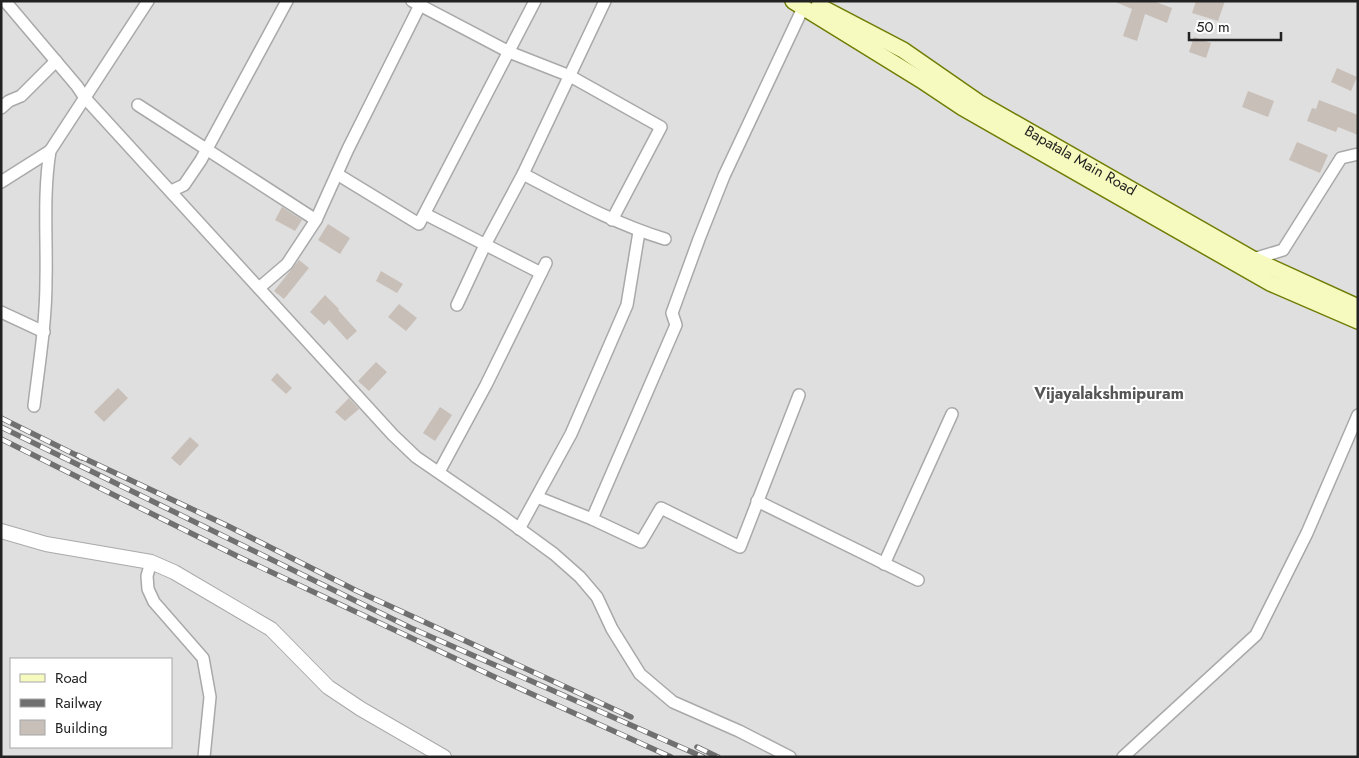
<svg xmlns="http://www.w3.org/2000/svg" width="1359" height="758" font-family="Jost,sans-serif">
	<rect width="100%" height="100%" fill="#f2efe9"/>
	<!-- residential -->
	<path fill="#e0dfdf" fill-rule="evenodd" d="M1 1H1358V757H1ZM11 659H171V747H11Z"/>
	<!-- building -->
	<g fill="#c7bfb8">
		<polygon points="1113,1 1153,1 1172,8 1167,23 1145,14 1137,41 1123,36 1132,9"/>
		<polygon points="1196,1 1225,1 1218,21 1192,13"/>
		<polygon points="1194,37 1211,43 1206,58 1189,52"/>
		<polygon points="1337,68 1357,77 1351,91 1331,82"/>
		<polygon points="1248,91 1274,101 1268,117 1242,107"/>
		<polygon points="1319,100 1358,115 1358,135 1338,127 1336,132 1307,121 1312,108 1316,109"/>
		<polygon points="1297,142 1328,155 1320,173 1289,160"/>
		<polygon points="282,207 302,220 295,231 275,220"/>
		<polygon points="328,224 350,238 340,254 318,240"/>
		<polygon points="299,260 309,268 284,299 274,291"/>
		<polygon points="381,271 403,284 397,293 376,281"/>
		<polygon points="325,295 339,309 338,310 357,331 347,340 329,320 324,325 310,312"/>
		<polygon points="399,304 417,318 406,331 388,317"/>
		<polygon points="376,362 387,372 369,391 358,381"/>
		<polygon points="277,373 292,388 286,394 271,380"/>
		<polygon points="118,388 128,398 104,422 94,412"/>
		<polygon points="349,398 359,409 345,421 335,412"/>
		<polygon points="440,407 452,415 435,441 423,433"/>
		<polygon points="190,437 199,445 180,466 171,458"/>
	</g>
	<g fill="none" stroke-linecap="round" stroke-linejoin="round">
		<!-- minor casing -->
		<g stroke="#a9a9a9" stroke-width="14">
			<g id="minor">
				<polyline points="5,1 77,86 85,98 393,435 416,457 502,516 554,554 580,577 597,597 612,629 640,674 673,702 739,731 790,757"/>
				<polyline points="412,1 509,52 570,76 661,127 612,220"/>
				<polyline points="138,105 316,220"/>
				<polyline points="1,108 9,101 21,96 56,61"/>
				<polyline points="337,174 419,224 535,1"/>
				<path d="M523 174C569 198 615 224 665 239"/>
				<polyline points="1,182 50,151"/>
				<polyline points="171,191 184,185 201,160 287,1"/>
				<polyline points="425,214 541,273"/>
				<polyline points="1253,259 1283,250 1341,158 1358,154"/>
				<polyline points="259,288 287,264 316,220 348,149 422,1"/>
				<polyline points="457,305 485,245 523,174 605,1"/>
				<polyline points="1,312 44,332"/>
				<path d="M34 406C39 364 46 323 46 280 47 237 43 194 50 151L148 1"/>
				<polyline points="439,472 486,385 546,263"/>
				<polyline points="537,497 592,519 641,542 661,508 740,547 799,395"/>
				<polyline points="757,501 918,580"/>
				<polyline points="592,519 676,325 672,313 699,239 724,176 803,8"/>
				<polyline points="519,529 571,434 627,305 639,232"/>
				<polyline points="151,562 147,576 148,589 154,602 203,658 210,697 204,757"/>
				<polyline points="884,564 952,414"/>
				<polyline points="1123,757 1256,635 1307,533 1358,415"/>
			</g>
		</g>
		<!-- tertiary casing -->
		<g stroke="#a9a9a9" stroke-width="16">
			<polyline id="tertiary" points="1,531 46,544 151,562 174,572 271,629 328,687 361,709 444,757"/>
		</g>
		<!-- secondary casing -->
		<g stroke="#707d05" stroke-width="18">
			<g id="secondary">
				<polyline points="793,1 921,80 963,108 1270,283 1358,321"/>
				<path id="s1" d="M819 6 903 50 978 102 1253 259 1358 307"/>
			</g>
		</g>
		<!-- minor -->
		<use href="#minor" stroke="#fff" stroke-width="11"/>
		<!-- tertiary -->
		<use href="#tertiary" stroke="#fff" stroke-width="14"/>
		<!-- secondary -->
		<use href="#secondary" stroke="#f7fabf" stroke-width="15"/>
		<!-- rail casing -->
		<g stroke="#707070" stroke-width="5.5">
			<g id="rail">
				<polyline points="1,418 82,458"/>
				<polyline points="1,427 411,628 703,757"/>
				<polyline points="1,439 239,557 501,680 671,757"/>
				<polyline points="77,455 228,526 357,591 631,717"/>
				<polyline points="697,747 718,757"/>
			</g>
		</g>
		<!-- rail -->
		<use href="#rail" stroke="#fff" stroke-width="4" stroke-dasharray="11" stroke-linecap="butt"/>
	</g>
	<g text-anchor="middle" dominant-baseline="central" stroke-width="4" stroke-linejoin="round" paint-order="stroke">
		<!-- street labels -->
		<g font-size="15" fill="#222" stroke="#fff">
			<text stroke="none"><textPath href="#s1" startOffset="304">Bapatala Main Road</textPath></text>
		</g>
		<!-- neighbourhood labels -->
		<g font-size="16" font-weight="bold" fill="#555" stroke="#fff">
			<text x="1109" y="393">Vijayalakshmipuram</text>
		</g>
	</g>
	<!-- border -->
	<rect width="1359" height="758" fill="none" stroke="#222222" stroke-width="5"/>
	<!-- legend -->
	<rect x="10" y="658" width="162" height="90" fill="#ffffff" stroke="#a7a7a7"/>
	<rect x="20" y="674" width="25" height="8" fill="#f7fabf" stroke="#a7a7a7"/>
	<text x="55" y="683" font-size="15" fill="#222222">Road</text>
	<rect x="20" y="699" width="25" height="8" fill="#707070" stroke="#a7a7a7"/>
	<text x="55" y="708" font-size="15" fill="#222222">Railway</text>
	<rect x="20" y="720" width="25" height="15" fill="#c7bfb8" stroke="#a7a7a7"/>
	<text x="55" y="733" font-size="15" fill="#222222">Building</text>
	<!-- scale -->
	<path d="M1189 32v8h92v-8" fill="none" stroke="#222222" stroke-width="2.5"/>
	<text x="1196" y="32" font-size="15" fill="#222222" stroke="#ffffff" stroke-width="4" paint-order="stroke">50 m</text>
</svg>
